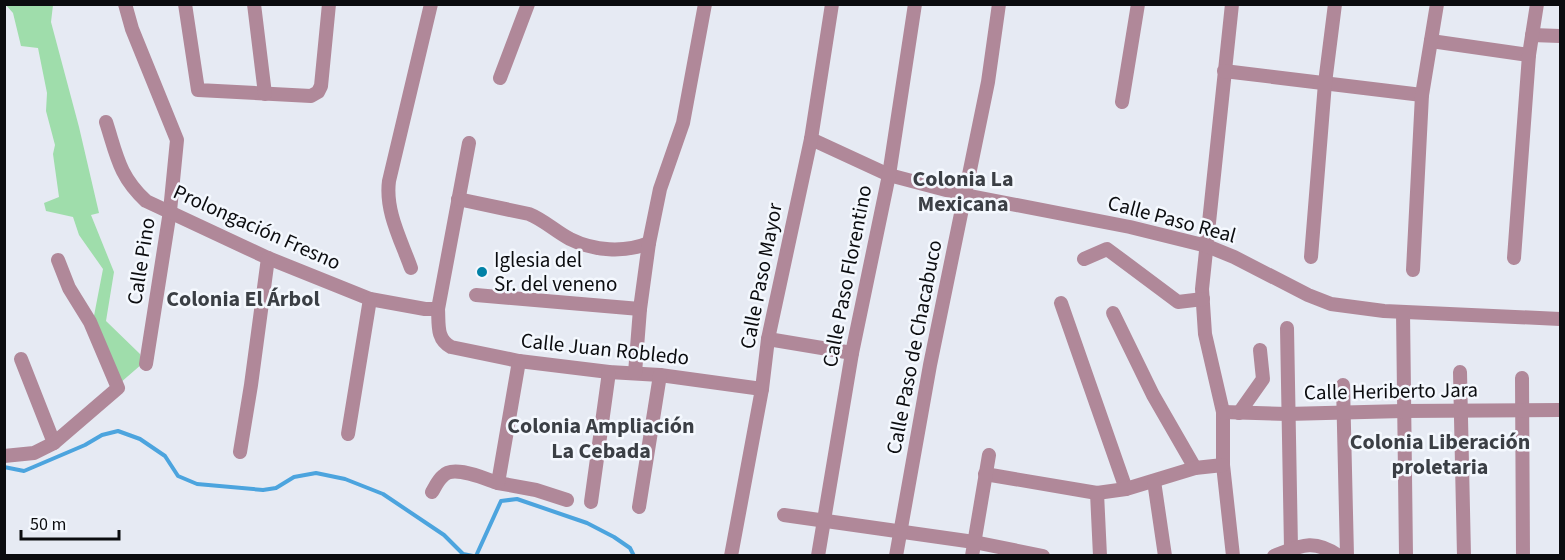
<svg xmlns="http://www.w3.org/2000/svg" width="1565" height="560" font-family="'Source Sans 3',sans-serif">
	<rect width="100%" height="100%" fill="#e6eaf3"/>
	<!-- green -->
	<polygon fill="#9fddab" points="5,4 53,5 51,22 79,127 99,213 91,215 114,272 106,321 140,354 142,364 120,383 93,321 103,269 79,235 73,217 46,211 44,203 59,197 53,154 55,145 46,111 47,93 38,48 21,46 13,13"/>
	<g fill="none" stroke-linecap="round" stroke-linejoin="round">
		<!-- stream -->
		<g stroke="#4ca4de" stroke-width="4">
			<polyline points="4,467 24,471 85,445 102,435 118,431 140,439 165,456 178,476 197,484 263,490 276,488 294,477 316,473 345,479 383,494 444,535 463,554 473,556"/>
			<polyline points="476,556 501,501 517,499 587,523 614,537 630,548 634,556"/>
		</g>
		<!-- street -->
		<g stroke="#b08899" stroke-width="14">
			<polyline points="125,4 132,29 177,140 170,211 146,364"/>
			<polyline points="185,4 198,90 311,96 318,92 321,86 329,4"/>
			<polyline points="254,4 265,94"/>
			<polyline points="1232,4 1202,289 1205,334 1223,412 1223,465 1233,556"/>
			<polyline points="1532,35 1560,36"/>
			<polyline points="1431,41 1529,55"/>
			<polyline points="1224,71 1422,95"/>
			<polyline points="500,78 528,4"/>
			<polyline points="1122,102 1138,4"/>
			<path d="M106 122C117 156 119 176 146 201L268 258 370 299 425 309H438"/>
			<polyline points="811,139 889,175 965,195 1130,227 1207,246 1234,257 1308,295 1331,304 1384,311 1560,319"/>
			<path d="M469 143 438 309C439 324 436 339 451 347L519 361 609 372 660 375 762 389"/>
			<path d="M458 199 529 214C544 220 555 231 570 239 594 251 624 253 649 243"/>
			<polyline points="1311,257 1325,83 1335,4"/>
			<polyline points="1514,258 1529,55 1537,4"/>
			<polyline points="1084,259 1107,249 1178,302 1203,299"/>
			<path d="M411 268C401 240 385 211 389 181L431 4"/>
			<polyline points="1413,270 1422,95 1437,4"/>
			<polyline points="476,295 640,309"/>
			<polyline points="1061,303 1126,489"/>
			<polyline points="1403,312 1406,556"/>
			<polyline points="1113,313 1153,395 1195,468"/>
			<polyline points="1287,328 1291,548"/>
			<polyline points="768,339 852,353"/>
			<polyline points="21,359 54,443"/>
			<polyline points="1460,372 1464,556"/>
			<polyline points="635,373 640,309 649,243 660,189 683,123 705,4"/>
			<polyline points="1522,378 1523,556"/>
			<polyline points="1343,385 1347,556"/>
			<polyline points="1223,412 1287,414 1403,411 1560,410"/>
			<polyline points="1239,413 1263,379 1260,350"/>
			<polyline points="348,434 370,299"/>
			<polyline points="240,452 251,385 268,258"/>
			<polyline points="4,456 34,453 54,443 118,388 90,322 69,288 58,260"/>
			<polyline points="985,474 1097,493 1126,489 1195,468 1223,465"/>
			<polyline points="1154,481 1165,556"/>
			<polyline points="498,483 536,490 567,500"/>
			<path d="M432 492C435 487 438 480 443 476 453 464 485 479 498 483L519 361"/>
			<polyline points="1097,493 1100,556"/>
			<polyline points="591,502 609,372"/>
			<polyline points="639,507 660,375"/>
			<polyline points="784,515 974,542 1043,556"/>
			<polyline points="731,556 762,389 768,339 811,139 832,4"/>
			<polyline points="818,556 852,353 889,175 915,4"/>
			<polyline points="896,556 930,365 988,82 999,4"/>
			<polyline points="972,556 989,455"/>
			<path d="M1274 556C1300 546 1313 538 1339 556"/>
		</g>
	</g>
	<!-- markers -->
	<circle fill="#0081a6" stroke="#f4f8fe" stroke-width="2" cx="482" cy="272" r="6"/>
	<g text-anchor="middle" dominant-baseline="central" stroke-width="5" stroke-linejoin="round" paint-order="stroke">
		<!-- street labels -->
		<g font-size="21" fill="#0b0c0f" stroke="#f4f8fe">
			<text transform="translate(1172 219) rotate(15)">Calle Paso Real</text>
			<text transform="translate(257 227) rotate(24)">Prolongación Fresno</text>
			<text transform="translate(141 261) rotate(-81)">Calle Pino</text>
			<text transform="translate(761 276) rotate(-79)">Calle Paso Mayor</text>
			<text transform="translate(847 276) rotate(-79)">Calle Paso Florentino</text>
			<text transform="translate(914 347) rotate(-79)">Calle Paso de Chacabuco</text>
			<text transform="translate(605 349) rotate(6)">Calle Juan Robledo</text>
			<text transform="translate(1391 391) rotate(-1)">Calle Heriberto Jara</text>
		</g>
		<!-- poi labels -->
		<g font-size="21" fill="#0b0c0f" stroke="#f4f8fe" text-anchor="start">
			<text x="494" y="260">Iglesia del<tspan x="494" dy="24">Sr. del veneno</tspan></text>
		</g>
		<!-- neighbourhood labels -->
		<g font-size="22" font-weight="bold" fill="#3b3f45" stroke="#f4f8fe">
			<text x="963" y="179">Colonia La<tspan x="963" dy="25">Mexicana</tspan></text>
			<text x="243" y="299">Colonia El Árbol</text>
			<text x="601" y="426">Colonia Ampliación<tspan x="601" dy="25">La Cebada</tspan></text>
			<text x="1440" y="442">Colonia Liberación<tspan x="1440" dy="25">proletaria</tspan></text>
		</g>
	</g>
	<!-- border -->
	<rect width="1565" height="560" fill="none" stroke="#0b0c0f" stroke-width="12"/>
	<!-- scale -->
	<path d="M21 530v9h98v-9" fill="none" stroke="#0b0c0f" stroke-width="3"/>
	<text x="30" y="530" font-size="18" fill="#0b0c0f" stroke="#f4f8fe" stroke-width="4.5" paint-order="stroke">50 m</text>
</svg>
